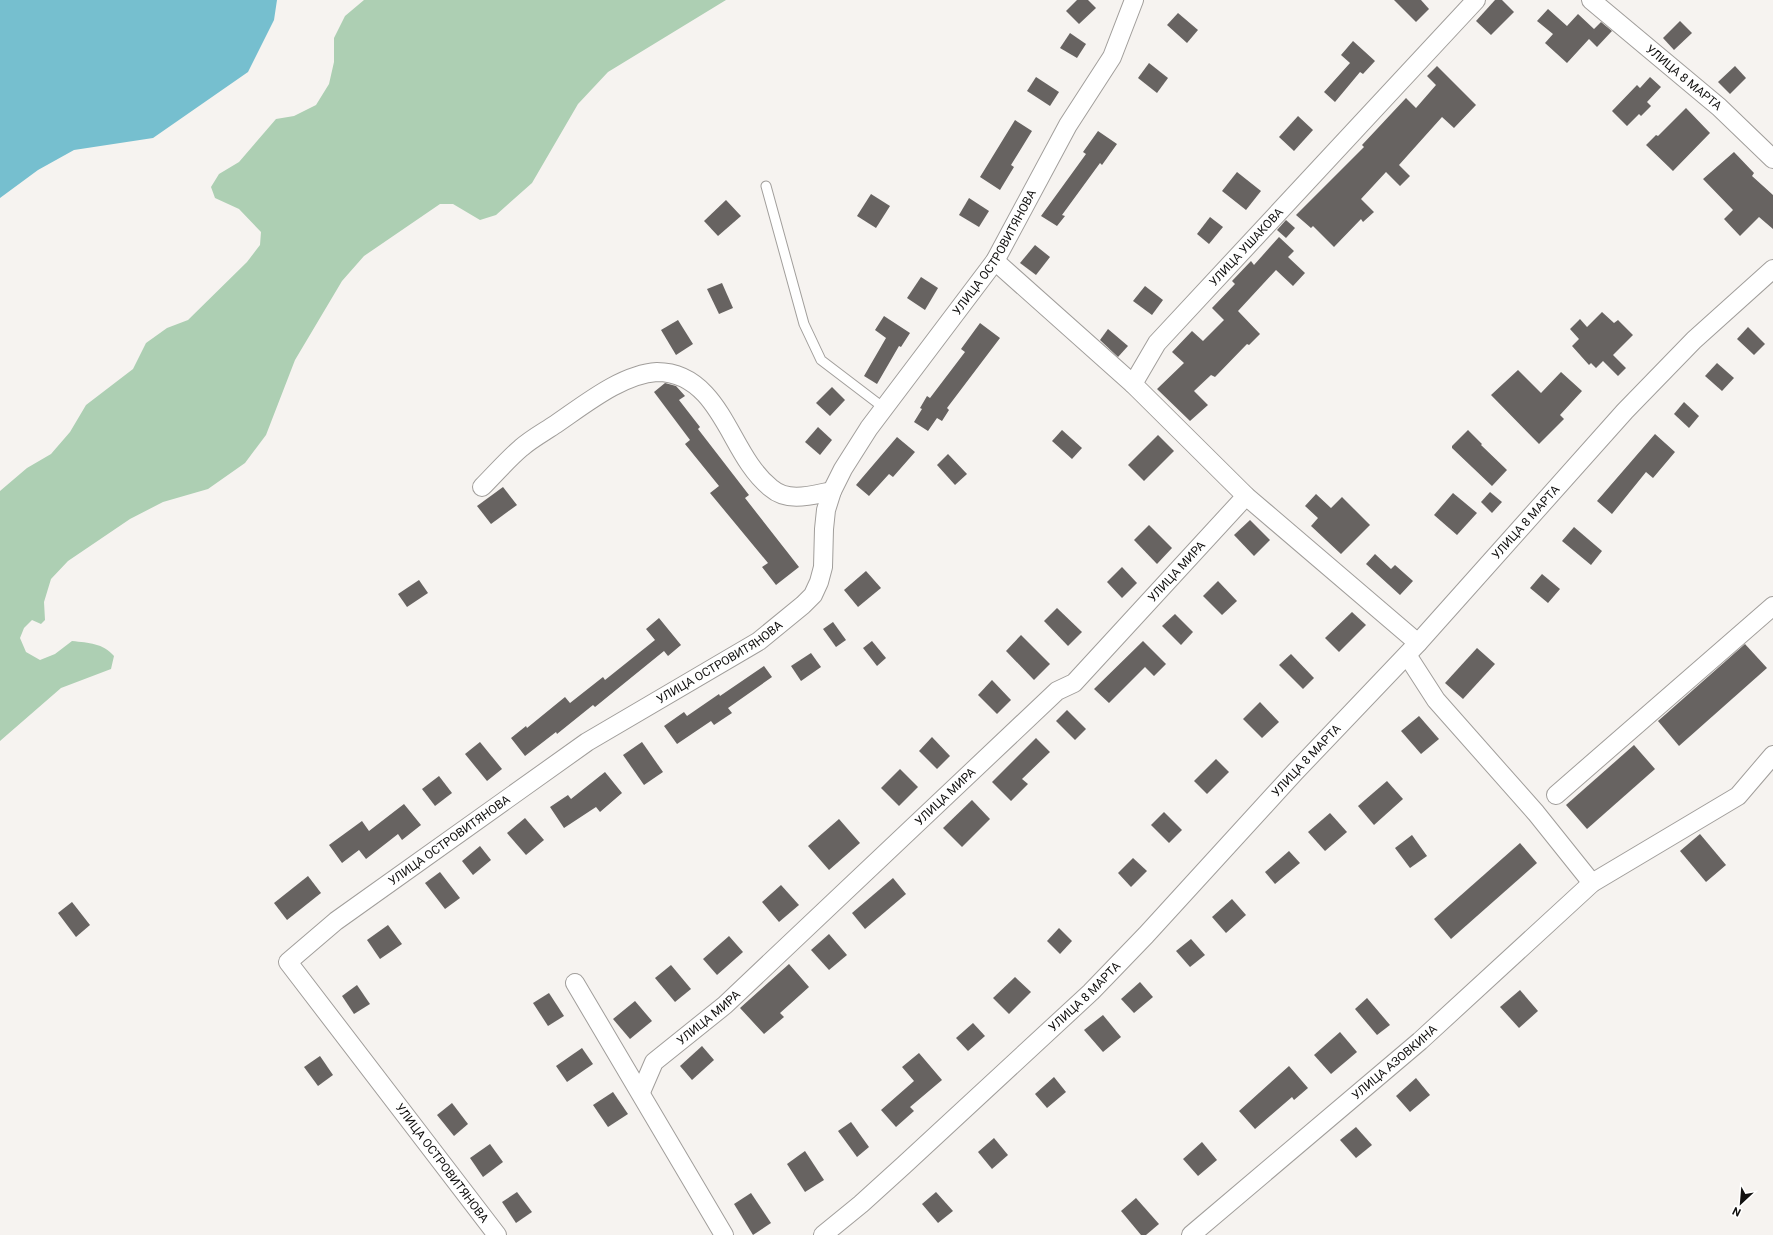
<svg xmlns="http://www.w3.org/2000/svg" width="1773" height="1235" font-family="Roboto,sans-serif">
	<rect width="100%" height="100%" fill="#f6f3f0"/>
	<!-- green -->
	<path fill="#adcfb3" d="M364 0H726L608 72 578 104 532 183 496 215 480 220 453 204H440L364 256 342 281 295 360 266 435 245 463 208 489 163 502 130 519 68 561 51 579 44 602 45 620 41 624 32 620 24 628 20 638 26 652 40 660 55 654 72 641C89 643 103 643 114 656L111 669 61 688 0 741V491L27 468 51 454 70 432 86 405 133 369 146 343 167 328 188 320 247 262 260 245 261 232 239 209 215 198 211 187 219 174 239 162 276 119 294 116 316 105 329 84 334 62V38L345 16Z"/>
	<!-- water -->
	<polygon fill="#76bfcf" points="0,0 277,0 274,20 248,72 153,138 74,150 38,170 0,198"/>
	<!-- building -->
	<g fill="#676361">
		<polygon points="1077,0 1088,0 1096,8 1079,24 1066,11"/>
		<polygon points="1394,0 1421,0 1429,9 1416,22"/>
		<polygon points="1495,0 1502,0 1514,12 1491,35 1476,21"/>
		<polygon points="1548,9 1567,26 1578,14 1594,29 1601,22 1612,31 1597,47 1589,39 1567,63 1545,43 1553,34 1537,21"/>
		<polygon points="1178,13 1198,30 1187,43 1167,25"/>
		<polygon points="1680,21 1692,33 1674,50 1663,38"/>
		<polygon points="1070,33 1086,44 1077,58 1060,48"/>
		<polygon points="1353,41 1375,61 1363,74 1360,72 1335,102 1324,92 1350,63 1341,55"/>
		<polygon points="1149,63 1168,78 1157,93 1138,78"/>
		<polygon points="1437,66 1476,105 1454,128 1442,117 1399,165 1410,176 1400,186 1386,172 1361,199 1374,212 1363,222 1361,219 1334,247 1313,226 1311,228 1296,215 1364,147 1362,145 1406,98 1416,108 1436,85 1427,76"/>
		<polygon points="1735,66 1746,78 1730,94 1718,82"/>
		<polygon points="1036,77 1059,92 1050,106 1027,91"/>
		<polygon points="1650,77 1661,87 1647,102 1651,106 1641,116 1639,114 1627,126 1612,111 1637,85 1640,88"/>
		<polygon points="1686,108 1710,133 1673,171 1646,145 1656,135 1658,136"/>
		<polygon points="1298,116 1313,130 1294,151 1279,137"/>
		<polygon points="1015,120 1032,131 1011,165 1014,167 1000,190 980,177"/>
		<polygon points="1098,131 1117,144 1102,165 1100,163 1062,215 1065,216 1057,226 1041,216 1086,154 1083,152"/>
		<polygon points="1734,152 1754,173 1752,176 1773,195 1773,229 1759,217 1740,236 1724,219 1733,210 1703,179"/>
		<polygon points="1237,172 1261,191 1246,210 1222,191"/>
		<polygon points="871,194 890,206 876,228 857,216"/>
		<polygon points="969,198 989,211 979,227 959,215"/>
		<polygon points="726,200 741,216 718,236 704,221"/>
		<polygon points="1210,217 1223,227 1209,244 1197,234"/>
		<polygon points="1286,220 1295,228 1286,238 1277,230"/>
		<polygon points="1279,237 1294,251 1288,257 1305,273 1293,286 1276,270 1238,311 1260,334 1249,345 1247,344 1215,377 1211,375 1194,391 1208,405 1190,421 1157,389 1184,363 1172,352 1192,331 1203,341 1224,320 1212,308 1235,284 1232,281 1251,261 1254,265"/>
		<polygon points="1035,245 1050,257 1036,275 1020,263"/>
		<polygon points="921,277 938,288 925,310 907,298"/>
		<polygon points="722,283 733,308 719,314 707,289"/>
		<polygon points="1145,286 1163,300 1152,315 1133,301"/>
		<polygon points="1602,312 1614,323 1618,320 1633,335 1613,355 1626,368 1618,376 1603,361 1596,368 1591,363 1589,365 1572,346 1579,339 1570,329 1580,319 1587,327"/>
		<polygon points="884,316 910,333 901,347 899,346 877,384 864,376 886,338 875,330"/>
		<polygon points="678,320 693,344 676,355 661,330"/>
		<polygon points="980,323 1000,338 947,408 949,410 942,421 937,418 928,431 914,422 922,409 920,408 927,396 930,398 965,352 961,349"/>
		<polygon points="1748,327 1765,344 1754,355 1737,339"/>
		<polygon points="1108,329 1128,346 1118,357 1100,340"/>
		<polygon points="1717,363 1734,378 1722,391 1705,376"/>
		<polygon points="1518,370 1541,393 1561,372 1582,391 1560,415 1564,419 1539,444 1491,395"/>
		<polygon points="665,383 676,386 685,396 679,400 700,427 698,429 749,495 745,498 799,567 776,585 762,567 768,563 710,493 719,486 685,444 690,440 654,392"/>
		<polygon points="832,387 845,400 830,416 816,403"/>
		<polygon points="1684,402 1699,416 1689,428 1674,414"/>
		<polygon points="818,427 832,440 820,455 805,442"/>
		<polygon points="1062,430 1082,448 1072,459 1052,441"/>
		<polygon points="1468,430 1482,444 1481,445 1507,470 1492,486 1452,448 1452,446"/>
		<polygon points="1655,434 1675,452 1653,478 1646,472 1612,514 1597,501"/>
		<polygon points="1158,435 1174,451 1144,481 1128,465"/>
		<polygon points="897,437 915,452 893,477 889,474 869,496 856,485"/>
		<polygon points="948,454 967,474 955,485 937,465"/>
		<polygon points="503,487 517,505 491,524 477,506"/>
		<polygon points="1490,492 1502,502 1492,513 1481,502"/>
		<polygon points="1453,493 1477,513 1457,535 1434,515"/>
		<polygon points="1316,494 1331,508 1342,497 1370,525 1341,554 1311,526 1318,518 1305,506"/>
		<polygon points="1250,520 1270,540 1254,556 1234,535"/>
		<polygon points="1149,525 1172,548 1157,564 1134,540"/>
		<polygon points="1574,527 1602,551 1591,565 1562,541"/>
		<polygon points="1375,554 1391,569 1395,565 1413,581 1400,595 1366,564"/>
		<polygon points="1122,567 1137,583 1122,598 1107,582"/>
		<polygon points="866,571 881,588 858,607 844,590"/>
		<polygon points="1542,574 1560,589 1548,603 1530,588"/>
		<polygon points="419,580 428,593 407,607 398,594"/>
		<polygon points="1218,581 1237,601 1222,615 1203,596"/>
		<polygon points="1057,608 1082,632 1068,646 1044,621"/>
		<polygon points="1352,612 1366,625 1339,652 1325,638"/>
		<polygon points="1175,614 1193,632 1181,645 1162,626"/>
		<polygon points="659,618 681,645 668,656 664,651 595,707 593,705 557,734 556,732 525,756 511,738 526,726 527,728 565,697 570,703 603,677 605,680 655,640 646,629"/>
		<polygon points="833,622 846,640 836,647 823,629"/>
		<polygon points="1021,635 1050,664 1034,680 1006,651"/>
		<polygon points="872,641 886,658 877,666 863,648"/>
		<polygon points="1143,641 1166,664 1154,676 1145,667 1109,703 1094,689"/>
		<polygon points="1745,644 1767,668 1679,746 1658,721"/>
		<polygon points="1477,648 1495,664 1463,699 1445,683"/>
		<polygon points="811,653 821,667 801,681 791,666"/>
		<polygon points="1291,654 1314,678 1303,689 1279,665"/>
		<polygon points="764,666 772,677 728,708 732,713 714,725 711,721 677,744 664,726 684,712 687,716 719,694 720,696"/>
		<polygon points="992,680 1011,700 997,714 978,695"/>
		<polygon points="1260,702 1279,722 1262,738 1243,719"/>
		<polygon points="1067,710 1086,729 1075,740 1056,721"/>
		<polygon points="1419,716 1439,739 1421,754 1401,731"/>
		<polygon points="932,737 950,756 937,769 919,751"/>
		<polygon points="1036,738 1050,752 1022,779 1028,784 1011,801 992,782"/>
		<polygon points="480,742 502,769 487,781 465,754"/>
		<polygon points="642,742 663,772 644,785 623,755"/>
		<polygon points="1634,745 1655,769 1587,829 1566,805"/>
		<polygon points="1216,759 1229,772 1207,794 1194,781"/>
		<polygon points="900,769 918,787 899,806 881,788"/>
		<polygon points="605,772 622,793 600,812 596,807 564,828 550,807 568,795 571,799"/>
		<polygon points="439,776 452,793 435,806 422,789"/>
		<polygon points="1387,781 1403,799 1374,825 1358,806"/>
		<polygon points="972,800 990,819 962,847 943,828"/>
		<polygon points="404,804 421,825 402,840 398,834 366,859 359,850 342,863 329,845 362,821 369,831"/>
		<polygon points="1164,812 1182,830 1169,843 1151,825"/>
		<polygon points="1330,813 1347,832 1325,851 1308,832"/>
		<polygon points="525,818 544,840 526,855 507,833"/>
		<polygon points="839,819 860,843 829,870 808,846"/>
		<polygon points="1700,834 1726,865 1706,882 1680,851"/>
		<polygon points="1412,835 1427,856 1410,868 1395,848"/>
		<polygon points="1520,843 1537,863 1451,939 1434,919"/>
		<polygon points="480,846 491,860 473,875 462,861"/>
		<polygon points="1289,851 1300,863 1275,884 1265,872"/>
		<polygon points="1133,858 1147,871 1131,887 1118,873"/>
		<polygon points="440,872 460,898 445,909 425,883"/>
		<polygon points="308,876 321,893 287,920 274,903"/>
		<polygon points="893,878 906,894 865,929 852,913"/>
		<polygon points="781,885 799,905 779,922 762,902"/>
		<polygon points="1232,899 1246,915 1226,933 1212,917"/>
		<polygon points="72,902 90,925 76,937 58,913"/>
		<polygon points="388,925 402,944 380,959 367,940"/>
		<polygon points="1059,928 1072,941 1060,954 1047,941"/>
		<polygon points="829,934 847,955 829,970 811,950"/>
		<polygon points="729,936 743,952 717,975 703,959"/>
		<polygon points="1191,939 1205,955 1190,967 1176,951"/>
		<polygon points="789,964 809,987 780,1013 784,1017 764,1034 740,1008"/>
		<polygon points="671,965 691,989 675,1002 655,978"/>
		<polygon points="1015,977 1031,992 1009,1014 993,998"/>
		<polygon points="1140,982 1153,997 1134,1013 1121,999"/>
		<polygon points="357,985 370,1004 354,1014 342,996"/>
		<polygon points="1520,990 1538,1011 1519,1028 1500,1007"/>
		<polygon points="549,993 564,1016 548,1026 533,1003"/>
		<polygon points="1367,998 1390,1025 1377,1035 1355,1009"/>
		<polygon points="635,1001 652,1021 630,1039 613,1019"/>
		<polygon points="1103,1015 1121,1037 1103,1052 1084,1030"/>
		<polygon points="973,1023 985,1036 968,1051 956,1038"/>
		<polygon points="1340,1032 1357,1052 1331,1074 1314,1055"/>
		<polygon points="702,1046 714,1060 692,1080 680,1066"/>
		<polygon points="582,1048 593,1064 567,1082 556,1066"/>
		<polygon points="919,1053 942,1080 910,1107 914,1111 896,1127 881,1110 914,1081 902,1067"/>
		<polygon points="320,1056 333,1075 318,1086 304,1067"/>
		<polygon points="1289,1066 1308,1088 1294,1100 1292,1097 1255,1129 1239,1111"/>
		<polygon points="1054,1077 1066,1092 1047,1108 1035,1094"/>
		<polygon points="1416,1078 1430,1095 1410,1112 1396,1096"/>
		<polygon points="613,1092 628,1114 608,1127 593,1105"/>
		<polygon points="452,1103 468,1124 454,1136 437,1115"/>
		<polygon points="851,1122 869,1147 857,1157 838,1131"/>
		<polygon points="1356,1127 1372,1145 1356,1158 1340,1140"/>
		<polygon points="994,1138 1008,1155 992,1169 978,1152"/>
		<polygon points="1202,1142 1217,1160 1198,1176 1183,1159"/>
		<polygon points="490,1144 503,1162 483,1177 470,1158"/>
		<polygon points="805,1151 824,1180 805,1192 787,1164"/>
		<polygon points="517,1192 532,1212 516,1223 502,1202"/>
		<polygon points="936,1192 953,1211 938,1223 922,1204"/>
		<polygon points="751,1193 771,1223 753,1235 734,1204"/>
		<polygon points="1136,1198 1159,1224 1146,1235 1141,1235 1121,1211"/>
	</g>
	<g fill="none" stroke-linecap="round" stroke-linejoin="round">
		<!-- service casing -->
		<g stroke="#a19e9b" stroke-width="11">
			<polyline id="service" points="766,186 804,324 821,360 884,408"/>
		</g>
		<!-- minor casing -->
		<g stroke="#a19e9b" stroke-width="20">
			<g id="minor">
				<path id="s1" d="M1591 0 1719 107 1773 159"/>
				<polyline points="995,261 1133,384"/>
				<path d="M482 487C495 474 507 460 521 448 531 439 544 432 556 424 584 405 622 374 657 372 677 372 692 380 705 394 731 422 741 464 771 488 788 503 812 495 832 491"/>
				<path id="s2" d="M1418 643 1246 496 1133 384 1157 343 1476 0"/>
				<polyline points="1407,655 1436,700 1536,813 1592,883"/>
				<polyline points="1556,795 1773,606"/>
				<polyline points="575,983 724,1235"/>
				<path id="s3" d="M641 1092 654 1062 725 1005 1057 691 1074 683 1246 496"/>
				<path id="s4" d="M497 1235 288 962 336 921 587 742 759 641 803 605 813 595 819 582 823 567 824 529 826 510 832 491 843 469 869 428 995 261 1068 125 1112 57 1134 0"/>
				<path id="s5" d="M823 1235 861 1204 904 1165 1091 992 1146 935 1295 772 1418 643 1625 411 1694 340 1773 269"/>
				<path id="s6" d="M1191 1235 1420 1041 1592 883 1738 796 1773 755"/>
			</g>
		</g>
		<!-- service -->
		<use href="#service" stroke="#fff" stroke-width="9"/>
		<!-- minor -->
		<use href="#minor" stroke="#fff" stroke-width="18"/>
	</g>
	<g text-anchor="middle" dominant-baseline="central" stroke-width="3" stroke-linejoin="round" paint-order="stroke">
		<!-- street labels -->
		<g font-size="12" fill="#11100f" stroke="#fff">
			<text stroke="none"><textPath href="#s1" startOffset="121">УЛИЦА 8 МАРТА</textPath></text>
			<text stroke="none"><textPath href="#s2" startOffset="564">УЛИЦА УШАКОВА</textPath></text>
			<text stroke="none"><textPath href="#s4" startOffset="1382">УЛИЦА ОСТРОВИТЯНОВА</textPath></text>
			<text stroke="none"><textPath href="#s5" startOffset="1002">УЛИЦА 8 МАРТА</textPath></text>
			<text stroke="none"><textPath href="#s3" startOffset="751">УЛИЦА МИРА</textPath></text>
			<text stroke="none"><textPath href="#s4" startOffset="870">УЛИЦА ОСТРОВИТЯНОВА</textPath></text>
			<text stroke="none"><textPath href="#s5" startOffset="678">УЛИЦА 8 МАРТА</textPath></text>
			<text stroke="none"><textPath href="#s3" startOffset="427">УЛИЦА МИРА</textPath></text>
			<text stroke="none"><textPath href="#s4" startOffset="546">УЛИЦА ОСТРОВИТЯНОВА</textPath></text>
			<text stroke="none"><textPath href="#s5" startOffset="354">УЛИЦА 8 МАРТА</textPath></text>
			<text stroke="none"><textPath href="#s3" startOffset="103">УЛИЦА МИРА</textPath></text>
			<text stroke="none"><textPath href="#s6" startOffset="267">УЛИЦА АЗОВКИНА</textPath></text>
			<text transform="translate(442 1163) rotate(53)">УЛИЦА ОСТРОВИТЯНОВА</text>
		</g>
	</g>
	<!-- north arrow -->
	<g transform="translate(1741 1203) rotate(206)" stroke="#ffffff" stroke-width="3" paint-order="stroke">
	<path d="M0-3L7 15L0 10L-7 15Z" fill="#11100f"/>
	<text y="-6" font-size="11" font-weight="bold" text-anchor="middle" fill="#11100f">N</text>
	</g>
</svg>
